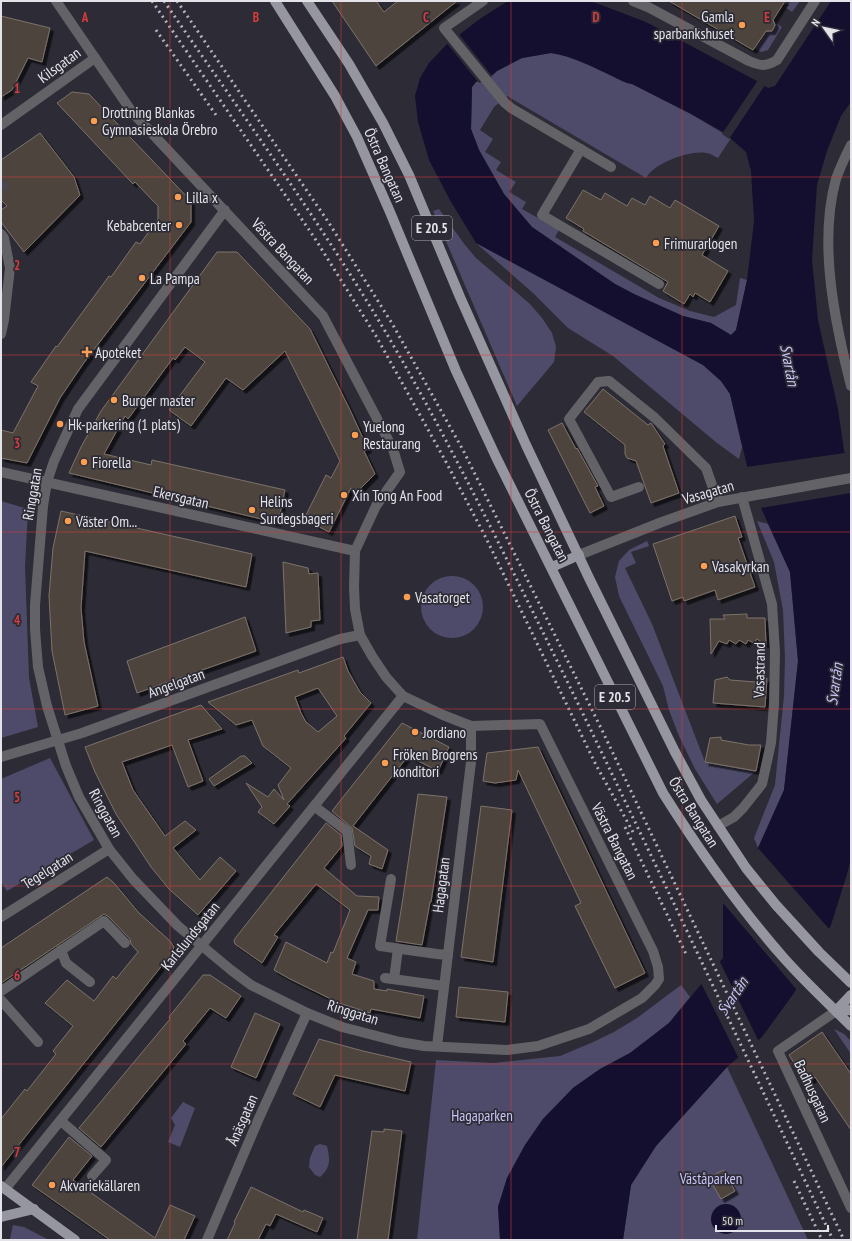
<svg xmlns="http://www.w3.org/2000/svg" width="852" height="1241" font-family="'PT Sans Narrow',sans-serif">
	<defs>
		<filter id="shadow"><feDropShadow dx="3.5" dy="3.5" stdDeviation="0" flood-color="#0009"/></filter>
	</defs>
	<rect width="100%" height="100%" fill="#2d2c36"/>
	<!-- green -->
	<g fill="#4e4b6a">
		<polygon points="790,1 800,1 792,12 785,7 788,6"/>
		<polygon points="774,22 782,27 768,50 761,52 755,48 767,30 771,31 775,24"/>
		<path d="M551 53C572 56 592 67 612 76 619 79 624 83 632 84L691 114 731 138 718 158C714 156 710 153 706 153 690 150 654 163 646 178L507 96 494 107 480 130 493 139 485 152 501 162 496 170 516 182 509 192 526 202 522 209 559 230 555 237 659 298 690 311 714 317 736 305 740 278 747 280 736 330 731 335 711 323 683 316 634 294 615 284 532 227 504 194 479 150 471 129 472 87 476 82 492 76 497 71 522 58Z"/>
		<polygon points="439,209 465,245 476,258 530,304 542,318 552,333 556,347 554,362 517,406 433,211"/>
		<polygon points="476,243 703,365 721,381 730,394 742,447 739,459 717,443 613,356 568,328 533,293"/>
		<polygon points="1,501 28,509 25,567 29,678 38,727 1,738"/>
		<polygon points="757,521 768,524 790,572 798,661 784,790 758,848 754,838 775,785 784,696 785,658 783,610 774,562"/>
		<polygon points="647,541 649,546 631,552 636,563 625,568 652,624 705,762 756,771 717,804 695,769 679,736 669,710 663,686 619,596 615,577 619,561 629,550"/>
		<circle cx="452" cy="607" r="31"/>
		<polygon points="50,758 94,840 7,891 1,882 1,779"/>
		<polygon points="681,985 690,997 669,1023 630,1053 600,1069 573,1088 543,1119 525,1145 507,1178 498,1207 500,1240 417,1240 436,1060 493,1063 560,1056 591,1043 614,1032 637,1018"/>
		<polygon points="834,1029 844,1034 851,1041 851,1054"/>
		<polygon points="727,1067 808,1240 623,1240 631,1185 656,1146"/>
		<polygon points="183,1102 195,1108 180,1147 168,1142 175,1125 171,1118"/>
		<path d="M320 1144 327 1146C330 1160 331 1167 320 1177L315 1175 309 1167 310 1158 315 1146Z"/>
		<polygon points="13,1225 24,1227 49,1240 11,1240 10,1239"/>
	</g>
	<!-- water -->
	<g fill="#150f2f" fill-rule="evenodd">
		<path d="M508 1H588L596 3 646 22 757 81 768 88 775 86 831 1H851V102L841 116 827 151 817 185 812 260 818 320 838 409 844 450 851 481V857L848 871 831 925 794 993 762 1037 727 1067 656 1146 631 1185 623 1240H500L498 1207 507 1178 525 1145 543 1119 573 1088 600 1069 630 1053 669 1023 723 958V905L758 848 784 790 798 661 790 572 761 508 747 466 730 394 721 381 703 365 476 243 451 202 429 160 418 122 415 96 420 78 429 63 447 44 481 18ZM551 53C572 56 593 67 612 76 619 79 624 83 632 84L691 114 723 132 746 152 751 171 754 221 747 280 736 330 731 335 711 323 683 316 634 294 615 284 532 227 504 194 479 150 471 129 472 87 476 82 492 75 497 71 522 58Z"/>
		<circle cx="726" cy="1219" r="15"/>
	</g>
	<!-- pier -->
	<g fill="#2d2c36">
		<polygon points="458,33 492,76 488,79 479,83 446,42"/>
		<polygon points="758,80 765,85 729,139 722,134"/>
		<polygon points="845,453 851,477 851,493 760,508 746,467"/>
		<polygon points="758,848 830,930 797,990 723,903"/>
		<polygon points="719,960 759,1042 739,1059 701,983"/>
	</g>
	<!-- building -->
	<g fill="#4e443d" stroke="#7c726a" fill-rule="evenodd" filter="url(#shadow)">
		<polygon points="332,1 376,1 384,12 398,1 457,1 376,66"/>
		<polygon points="669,1 785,1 773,20 775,25 772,31 766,31 753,50"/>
		<polygon points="1,16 50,28 42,62 28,58 12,90 1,97"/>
		<polygon points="72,92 89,94 191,201 191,222 83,364 60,398 27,463 1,458 1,430 13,433 38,386 31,382 56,346 57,347 109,276 111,277 136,242 140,244 158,219 158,206 135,182 133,184 57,103"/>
		<polygon points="40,133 74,177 80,195 24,252 1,222 1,210 7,206 1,200 1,160"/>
		<polygon points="583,190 601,200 605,193 627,206 632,198 645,205 650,196 670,208 675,200 719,226 702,255 728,271 710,302 695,293 693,297 690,294 684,304 663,291 668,282 583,231 584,229 566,218"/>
		<polygon points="217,252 237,252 310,329 350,410 368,449 364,451 375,474 358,491 351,488 329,532 304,519 326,475 331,478 340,461 285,351 243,390 226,378 191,426 169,410 205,362 185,347 175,360 173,358 128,419 125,416 104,454 151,465 152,460 285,490 278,523 69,473 81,447 101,411"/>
		<polygon points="603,389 648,425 651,423 665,444 663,446 679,493 651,503 636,461 627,458 625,454 625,445 584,412"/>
		<polygon points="562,423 576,449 577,448 598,486 595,487 604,506 590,513 548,430"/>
		<polygon points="61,511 252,554 246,587 85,551 81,608 84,642 98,706 65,715 52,651 49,596 53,548"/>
		<polygon points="735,516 742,537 738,538 755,587 718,600 715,590 684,601 683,597 672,601 653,544"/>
		<polygon points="283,562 308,568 309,574 318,573 320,620 311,621 311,627 286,633"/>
		<polygon points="747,614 747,618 765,618 766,645 757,639 754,643 748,640 746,644 739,640 736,644 729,640 727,644 719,641 711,654 710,619 725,619 723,615"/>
		<polygon points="245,617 256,651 137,693 127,661"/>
		<path d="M343 657 348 671 360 692 371 703 344 736 346 738 287 804 290 806 274 824 258 812 262 807 246 783 268 797 274 789 284 800 278 785 291 768 263 746 252 720 236 725 208 702 298 670 299 673ZM318 688 337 716 318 732 306 722 301 713 295 697Z"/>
		<polygon points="727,677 730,680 756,682 767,678 765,707 713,703 715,680"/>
		<polygon points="201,705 222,729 188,740 203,781 188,787 172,745 122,762 133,790 165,836 185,821 196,830 173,848 200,880 220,857 236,871 198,915 169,889 151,867 116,814 95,772 85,747"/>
		<polygon points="402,723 449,747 438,771 408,756 353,826 388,850 382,869 369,864 371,856 355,846 352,828 332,811"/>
		<polygon points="721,737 721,740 749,745 761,745 756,771 705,762 710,738"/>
		<polygon points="538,747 645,973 615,988 575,906 581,903 518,770 516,780 495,783 483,781 487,753"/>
		<polygon points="241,756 245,756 252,763 214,786 209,779"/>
		<polygon points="418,794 447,797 431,902 430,902 422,945 396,941 403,898"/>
		<polygon points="481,806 512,810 493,962 461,957"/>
		<polygon points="326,823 341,835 342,846 324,868 357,896 379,897 378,910 368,910 347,958 356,962 352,974 374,981 374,989 387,991 387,989 424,996 420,1018 371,1009 370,1013 339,1003 290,979 274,970 286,942 327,963 331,952 333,953 350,910 316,884 274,935 278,937 262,963 235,944 234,940 237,936"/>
		<polygon points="107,877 114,883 139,913 170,941 174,947 172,953 1,1167 1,1119 25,1089 27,1091 56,1054 53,1051 73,1026 45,1003 67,980 94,1001 113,976 116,979 138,952 131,944 130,939 109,917 104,914 1,983 1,948"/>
		<polygon points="203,975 210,975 241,996 226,1018 210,1008 183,1041 186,1044 101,1147 79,1128 170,1019 169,1017"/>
		<polygon points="459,987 508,992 505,1022 456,1017"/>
		<polygon points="255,1013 280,1024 256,1078 231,1067"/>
		<polygon points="822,1032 851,1074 851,1130 815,1077 807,1083 789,1055"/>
		<polygon points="319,1039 363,1051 411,1062 405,1091 335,1075 320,1107 293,1094"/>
		<polygon points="384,1129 402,1131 388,1240 357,1240 372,1131 384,1132"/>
		<polygon points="69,1137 92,1156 73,1180 155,1238 170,1205 195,1216 184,1240 110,1240 32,1185"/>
		<polygon points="723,1170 735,1191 721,1199 709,1178"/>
		<polygon points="251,1187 303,1212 304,1210 323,1218 317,1232 276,1214 270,1226 266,1224 258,1240 227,1240 235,1223 234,1222"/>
	</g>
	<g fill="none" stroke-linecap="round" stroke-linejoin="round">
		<!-- minor-tunnel -->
		<polyline stroke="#484751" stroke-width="10" stroke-dasharray="10 5" stroke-linecap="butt" points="1,183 3,186 1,189"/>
		<!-- minor -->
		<g stroke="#626267" stroke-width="10">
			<polyline points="56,1 132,112 323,316 393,449 400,472 376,506 355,551 354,587 355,609 360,635 372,656 386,677 403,696 443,715 471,726 540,724 653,951 658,967 659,979 655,985 642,998 589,1029 538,1046 507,1050 424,1046 400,1042 342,1027 307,1013 251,985 231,970 178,926 133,879 109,849 79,797 66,766 47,706 38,667 35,629 35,605 43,506 47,482 54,461 78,409 225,210"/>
			<polyline points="483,1 444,28 505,103 511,108 611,167"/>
			<path d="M633 1 648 7 749 61C761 66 765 67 777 60L815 1"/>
			<polyline points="1,125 95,58"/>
			<path d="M851 145C846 155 840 168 836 179 818 243 835 323 851 386"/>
			<polyline points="581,149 542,215 659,284"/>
			<polyline points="1,234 4,238 10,268 4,320 1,334"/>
			<polyline points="1,472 355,551"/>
			<polyline points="639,487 611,497 569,419 598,382 609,381 655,418 706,468 718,502"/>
			<polyline points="579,555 662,522 718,502 851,478"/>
			<polyline points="1,757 82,733 340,639 360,635"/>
			<polyline points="314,806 347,831 351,865"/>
			<polyline points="718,826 734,817 743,808 762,784 771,743 774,704 775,652 772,604 742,497"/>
			<polyline points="391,879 380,946 437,954 448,955"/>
			<polyline points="1,917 109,849"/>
			<polyline points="61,950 66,963 90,982"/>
			<polyline points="385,978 444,986"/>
			<polyline points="394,979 398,949"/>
			<polyline points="1,991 104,921 125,943"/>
			<polyline points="1,1000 38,1042"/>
			<polyline points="836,1011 778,1051 851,1208"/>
			<polyline points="437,1046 471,762 471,726"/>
			<polyline points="61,1121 106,1160 92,1176"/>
			<polyline points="5,1189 403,696"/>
			<polyline points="207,1240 259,1118 307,1013"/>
		</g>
		<!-- major -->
		<g stroke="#9696a0" stroke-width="10">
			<path d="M275 1 335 96 357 137 390 212 456 371 496 457 663 793C699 850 738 906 783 957 804 981 828 1003 851 1026"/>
			<polyline points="307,1 349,64 383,123 409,175 460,297 526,445 590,580 675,752 701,800 746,868 776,905 819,952 851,983"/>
			<polyline points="552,567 579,555"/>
			<polyline points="836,1011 851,995"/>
			<polyline points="836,1011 851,1010"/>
			<polyline points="1,1186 75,1240"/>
			<polyline points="1,1217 34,1209"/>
		</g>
		<!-- rail -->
		<g stroke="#b3b2b9" stroke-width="3" stroke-dasharray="2 4" stroke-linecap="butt">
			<polyline points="152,1 314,237 376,336 445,460 486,538 596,765 633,832"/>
			<path d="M164 1C239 110 317 217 385 331 452 445 509 564 568 683 658 868 745 1054 833 1240"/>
			<polyline points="177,1 329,223 393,325 463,450 601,728 844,1240"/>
			<polyline points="156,30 216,115"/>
			<polyline points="625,827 686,954"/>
			<polyline points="794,1181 822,1240"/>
		</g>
	</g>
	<!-- grid -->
	<path fill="none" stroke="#d73b3b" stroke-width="1" stroke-opacity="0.55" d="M170 1V1240M341 1V1240M511 1V1240M682 1V1240M1 177H851M1 355H851M1 532H851M1 709H851M1 886H851M1 1064H851"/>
	<!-- markers -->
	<g fill="#fb9e51" stroke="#2d2c36" stroke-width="1.5">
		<circle cx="742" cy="25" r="4"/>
		<circle cx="94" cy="121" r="4"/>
		<circle cx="178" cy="197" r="4"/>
		<circle cx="179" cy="225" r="4"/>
		<circle cx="656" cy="243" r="4"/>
		<circle cx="142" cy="278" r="4"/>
		<path d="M85 346h4v4h4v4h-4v4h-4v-4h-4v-4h4z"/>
		<circle cx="114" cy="400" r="4"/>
		<circle cx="60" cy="424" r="4"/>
		<circle cx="355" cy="435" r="4"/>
		<circle cx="84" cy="462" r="4"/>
		<circle cx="344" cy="495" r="4"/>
		<circle cx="252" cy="510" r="4"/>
		<circle cx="68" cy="521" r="4"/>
		<circle cx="704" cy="566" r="4"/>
		<circle cx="407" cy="597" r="4"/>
		<circle cx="415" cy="732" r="4"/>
		<circle cx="385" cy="763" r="4"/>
		<circle cx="52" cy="1185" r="4"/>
	</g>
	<g text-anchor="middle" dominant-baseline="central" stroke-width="3.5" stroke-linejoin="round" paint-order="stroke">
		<!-- shield labels -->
		<g fill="#2d2c36" stroke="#adacb4" stroke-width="1">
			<rect x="412" y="216" width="40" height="24" rx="3"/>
			<rect x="595" y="685" width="40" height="24" rx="3"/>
		</g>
		<g font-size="14" font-weight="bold" fill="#e4e3ea">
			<text x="432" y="228">E 20.5</text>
			<text x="615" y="697">E 20.5</text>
		</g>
		<!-- poi labels -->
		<g font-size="15" fill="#e4e3ea" stroke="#2d2c36" text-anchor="start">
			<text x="734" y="16" text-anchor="end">Gamla<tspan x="734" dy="17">sparbankshuset</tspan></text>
			<text x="102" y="112">Drottning Blankas<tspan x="102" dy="17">Gymnasieskola Örebro</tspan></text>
			<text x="186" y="197">Lilla x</text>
			<text x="171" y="225" text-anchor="end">Kebabcenter</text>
			<text x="664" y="243">Frimurarlogen</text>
			<text x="150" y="278">La Pampa</text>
			<text x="95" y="352">Apoteket</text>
			<text x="122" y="400">Burger master</text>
			<text x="68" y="424">Hk-parkering (1 plats)</text>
			<text x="363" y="426">Yuelong<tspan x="363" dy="17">Restaurang</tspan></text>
			<text x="92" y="462">Fiorella</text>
			<text x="352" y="495">Xin Tong An Food</text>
			<text x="260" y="501">Helins<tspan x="260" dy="17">Surdegsbageri</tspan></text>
			<text x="76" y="521">Väster Om...</text>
			<text x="712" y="566">Vasakyrkan</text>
			<text x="415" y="597">Vasatorget</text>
			<text x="423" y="732">Jordiano</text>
			<text x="393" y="754">Fröken Brogrens<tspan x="393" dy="17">konditori</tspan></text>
			<text x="60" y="1185">Akvariekällaren</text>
		</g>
		<!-- street labels -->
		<g font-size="15" fill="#e4e3ea" stroke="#2d2c36">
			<text transform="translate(59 65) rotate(-36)">Kilsgatan</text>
			<text transform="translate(385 165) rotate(66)">Östra Bangatan</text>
			<text transform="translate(283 251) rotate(47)">Västra Bangatan</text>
			<text transform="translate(708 492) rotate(-16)">Vasagatan</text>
			<text transform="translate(32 494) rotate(-80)">Ringgatan</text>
			<text transform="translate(181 497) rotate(13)">Ekersgatan</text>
			<text transform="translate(547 525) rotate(63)">Östra Bangatan</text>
			<text transform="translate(759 670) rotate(-89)">Vasastrand</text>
			<text transform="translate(176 683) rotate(-20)">Angelgatan</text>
			<text transform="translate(694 812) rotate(58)">Östra Bangatan</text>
			<text transform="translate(106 813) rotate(61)">Ringgatan</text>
			<text transform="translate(615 841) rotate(63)">Västra Bangatan</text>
			<text transform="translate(47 870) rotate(-32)">Tegelgatan</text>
			<text transform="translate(441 885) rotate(-83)">Hagagatan</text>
			<text transform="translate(190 936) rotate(-51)">Karlslundsgatan</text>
			<text transform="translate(353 1012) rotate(17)">Ringgatan</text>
			<text transform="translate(813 1091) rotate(65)">Badhusgatan</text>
			<text transform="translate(242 1120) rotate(-66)">Ånäsgatan</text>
		</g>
		<!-- park labels -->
		<g font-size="15" fill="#c9c4f9" stroke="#2d2c36">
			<text x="482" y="1115">Hagaparken</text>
			<text x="711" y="1178">Väståparken</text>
		</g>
		<!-- water labels -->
		<g font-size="16" font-style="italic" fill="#c8c4f8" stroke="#2d2c36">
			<text transform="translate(790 365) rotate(79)">Svartån</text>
			<text transform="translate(834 684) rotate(-82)">Svartån</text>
			<text transform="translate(732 996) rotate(-56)">Svartån</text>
		</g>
	</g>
	<g font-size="13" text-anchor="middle" font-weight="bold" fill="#d73b3b" stroke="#2d2c36" stroke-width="3.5" stroke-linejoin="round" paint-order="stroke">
		<text x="85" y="22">A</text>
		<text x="256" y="22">B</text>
		<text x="426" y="22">C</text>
		<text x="596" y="22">D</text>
		<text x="767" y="22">E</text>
		<text x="17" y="93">1</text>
		<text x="17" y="270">2</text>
		<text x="17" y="448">3</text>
		<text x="17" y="625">4</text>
		<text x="17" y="802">5</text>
		<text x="17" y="980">6</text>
		<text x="17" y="1157">7</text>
	</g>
	<!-- border -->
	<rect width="852" height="1241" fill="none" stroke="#e4e3ea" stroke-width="4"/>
	<!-- north arrow -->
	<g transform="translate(824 28) rotate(303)" stroke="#2d2c36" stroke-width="3" paint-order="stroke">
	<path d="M0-3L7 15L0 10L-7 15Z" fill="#e4e3ea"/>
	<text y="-6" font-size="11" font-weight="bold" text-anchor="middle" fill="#e4e3ea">N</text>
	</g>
	<!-- scale -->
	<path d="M716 1225v6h112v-6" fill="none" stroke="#e4e3ea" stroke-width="2"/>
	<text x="722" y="1225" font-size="12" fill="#e4e3ea" stroke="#2d2c36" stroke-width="3" paint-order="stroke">50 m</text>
</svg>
